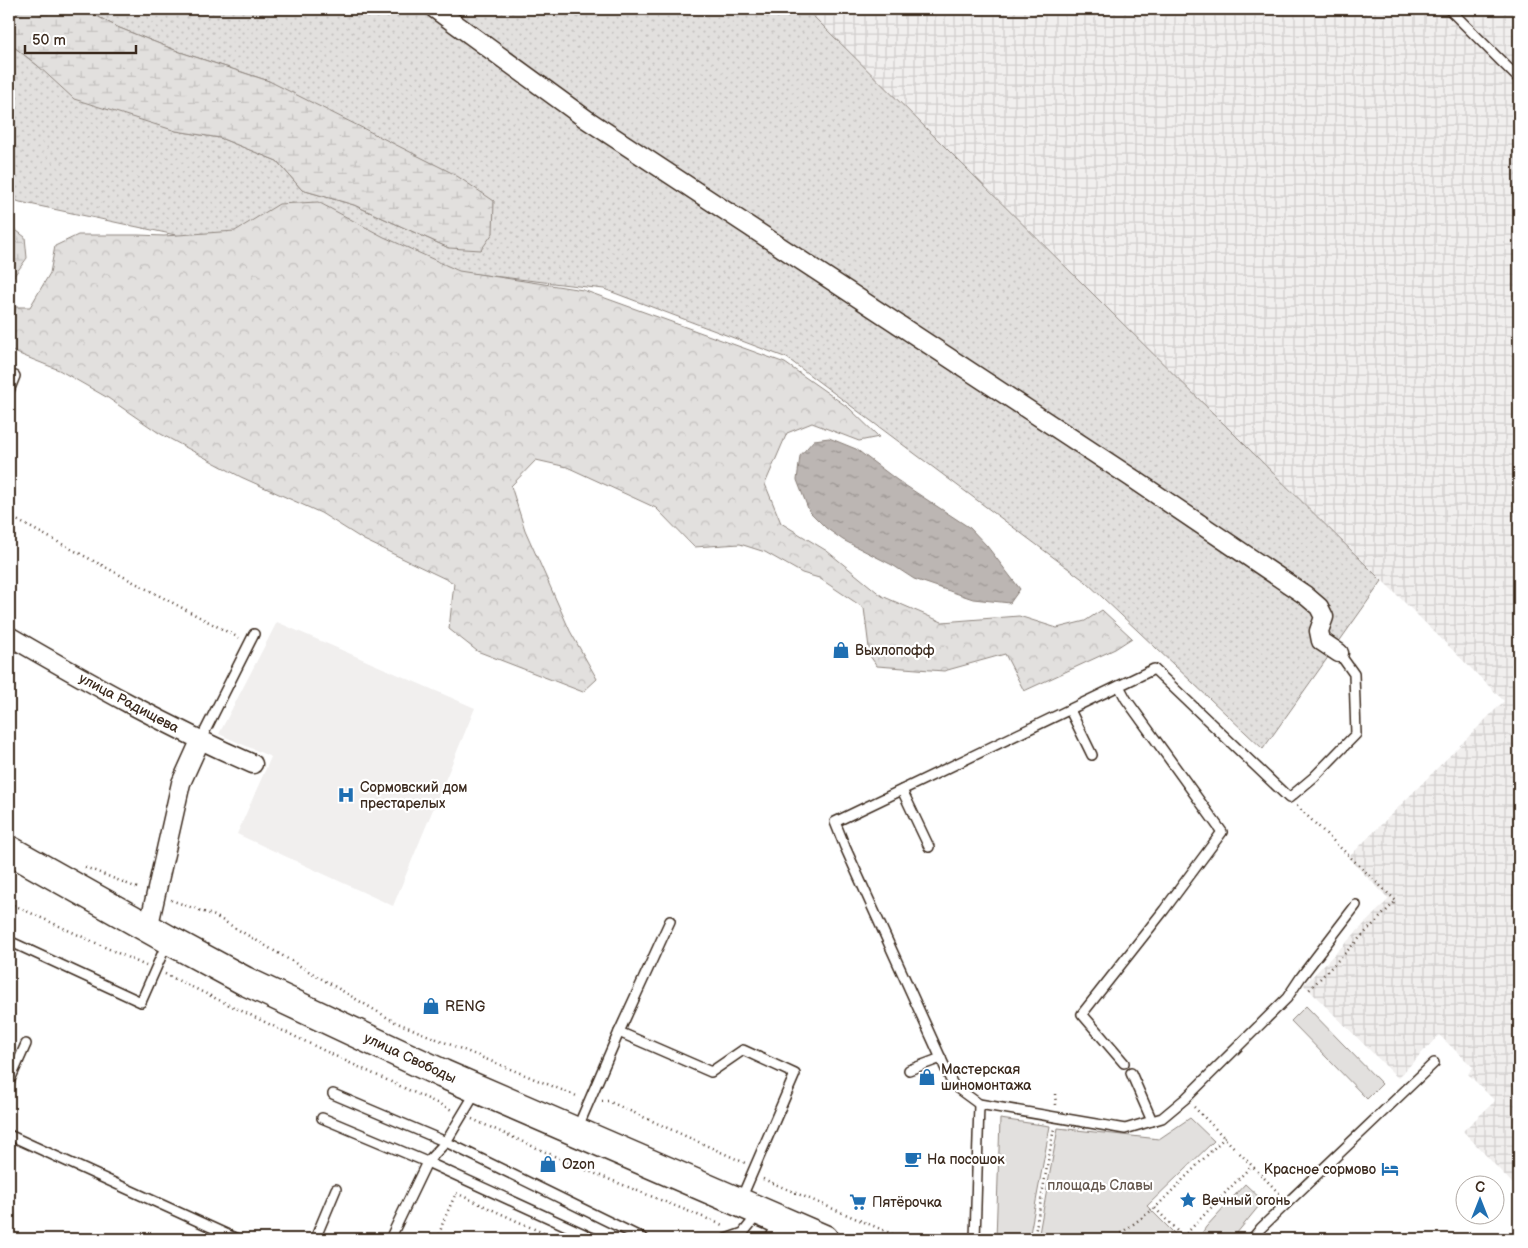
<svg xmlns="http://www.w3.org/2000/svg" width="1528" height="1248" font-family="'Balsamiq Sans',sans-serif">
	<defs>
		<pattern id="industrial-grid" width="8" height="8" patternUnits="userSpaceOnUse" patternTransform="scale(1.25)"><rect width="8" height="8" fill="#f1efee"/><path d="M0 4h8M4 0v8" fill="none" stroke="#d0cdcc"/></pattern>
		<pattern id="grass-dots" width="8" height="8" patternUnits="userSpaceOnUse" patternTransform="scale(1.25)"><rect width="8" height="8" fill="#e2e0de"/><path d="M2 2h.1M6 6h.1" fill="none" stroke="#c3c0be" stroke-width="1.8" stroke-linecap="round"/></pattern>
		<pattern id="forest-crowns" width="20" height="18" patternUnits="userSpaceOnUse" patternTransform="scale(1.25)"><rect width="20" height="18" fill="#e2e0de"/><path d="M2 6a3 3 0 1 1 6 0M12 15a3 3 0 1 1 6 0" fill="none" stroke="#c3c0be"/></pattern>
		<pattern id="wetland-marsh" width="20" height="14" patternUnits="userSpaceOnUse" patternTransform="scale(1.25)"><rect width="20" height="14" fill="#e2e0de"/><path d="M1 5h8M5 5V1M11 12h8M15 12V8" fill="none" stroke="#c3c0be"/></pattern>
		<pattern id="water-ripples" width="26" height="14" patternUnits="userSpaceOnUse" patternTransform="scale(1.25)"><rect width="26" height="14" fill="#bcb6b3"/><path d="M2 4q2-2 4 0t4 0M15 11q2-2 4 0t4 0" fill="none" stroke="#9a9491"/></pattern>
	</defs>
	<rect width="100%" height="100%" fill="#fff"/>
	<filter id="ink" filterUnits="userSpaceOnUse"><feTurbulence type="fractalNoise" baseFrequency=".02" numOctaves="2"/><feDisplacementMap in="SourceGraphic" scale="10" xChannelSelector="R" yChannelSelector="G"/><feConvolveMatrix kernelMatrix="1 2 1 2 8 2 1 2 1" color-interpolation-filters="sRGB"/></filter>
	<g filter="url(#ink)">
		<!-- built -->
		<polygon fill="#f1efee" points="277,622 475,708 393,906 237,834 271,757 219,734"/>
		<!-- industrial -->
		<polygon fill="url(#industrial-grid)" points="806,9 1519,9 1519,1189 1512,1183 1463,1131 1495,1101 1468,1074 1473,1067 1439,1035 1398,1078 1304,985 1389,899 1348,858 1504,701"/>
		<!-- grass -->
		<polygon fill="url(#grass-dots)" stroke="#8e857e" points="84,9 806,9 1382,581 1263,749 1085,581 787,358 604,289 218,244 20,202 9,198 9,43 37,65 176,131 220,138 277,161 302,190 354,205 449,248 269,81 180,52 117,27"/>
		<!-- forest -->
		<polygon fill="url(#forest-crowns)" stroke="#8e857e" points="318,202 384,237 459,271 583,290 785,363 849,408 879,437 859,441 812,423 787,433 765,484 781,523 827,551 882,596 942,622 1019,616 1057,628 1085,621 1102,610 1132,638 1115,649 1024,691 1005,654 944,671 877,666 870,656 864,608 819,578 802,573 765,552 740,544 694,547 656,508 567,467 536,460 511,486 525,530 570,631 597,679 583,692 477,651 449,629 454,583 364,540 321,513 241,477 159,433 108,398 59,370 9,350 9,307 30,307 50,273 55,246 78,235 138,235 164,236 235,231 279,204"/>
		<!-- wetland -->
		<g fill="url(#wetland-marsh)" stroke="#8e857e">
			<polygon points="9,9 84,9 117,27 180,52 269,81 454,174 494,201 493,233 481,250 449,248 354,205 302,190 277,161 220,138 176,131 74,99 37,65 9,43"/>
			<polygon points="9,225 25,237 27,258 11,280 9,278"/>
		</g>
		<!-- park -->
		<g fill="#e2e0de" stroke="#8e857e">
			<polygon points="1306,1006 1382,1084 1367,1099 1291,1021"/>
			<polygon points="1190,1118 1214,1141 1147,1206 1180,1239 1038,1239 1058,1128 1159,1139"/>
			<polygon points="1000,1119 1050,1126 1029,1239 996,1239"/>
			<polygon points="1245,1184 1263,1201 1232,1239 1198,1239 1206,1227"/>
		</g>
		<!-- water -->
		<polygon fill="url(#water-ripples)" stroke="#887e77" points="829,438 856,449 897,480 970,528 987,546 1020,589 1010,603 973,599 914,579 894,566 843,540 826,528 809,511 797,480 800,456 814,440"/>
		<g fill="none" stroke-linecap="round" stroke-linejoin="round">
			<!-- service casing -->
			<g stroke="#3b2a1e" stroke-width="12">
				<g id="service">
					<polyline points="1449,9 1519,79"/>
					<polyline points="9,391 15,376"/>
					<polyline points="1339,653 1354,674 1356,734 1314,777 1289,798 1154,669 835,822 845,847 953,1085 979,1104 1125,1129 1162,1118 1186,1098 1287,998 1301,977 1356,905"/>
					<polyline points="1119,686 1126,699 1222,832 1164,910 1082,1014 1124,1063"/>
					<polyline points="1070,710 1092,755"/>
					<polyline points="200,741 254,634"/>
					<polyline points="902,790 929,847"/>
					<polyline points="9,941 141,1002 167,943"/>
					<polyline points="619,1032 711,1072 743,1050 795,1074 741,1199"/>
					<polyline points="909,1070 941,1058"/>
					<polyline points="1131,1073 1152,1121"/>
					<polyline points="9,1082 26,1044"/>
					<polyline points="333,1094 446,1142 644,1239"/>
					<polyline points="322,1118 427,1162 595,1239"/>
					<polyline points="577,1129 619,1032 670,921"/>
					<polyline points="9,1135 237,1239"/>
					<polyline points="315,1239 336,1189"/>
					<polyline points="390,1239 427,1162 446,1142 476,1092"/>
					<polyline points="726,1239 743,1233 758,1214"/>
					<polyline points="770,1239 778,1221"/>
					<polyline points="975,1239 979,1104"/>
					<polyline points="1252,1239 1261,1228 1434,1063"/>
				</g>
			</g>
			<!-- minor casing -->
			<g stroke="#3b2a1e" stroke-width="21">
				<g id="minor">
					<polyline points="435,9 586,119 1135,480 1305,595 1319,607 1324,617 1319,631 1321,641 1339,653"/>
					<path d="M9 636C88 682 168 727 253 764"/>
					<polyline points="148,929 181,783 200,741"/>
				</g>
			</g>
			<!-- primary casing -->
			<g stroke="#3b2a1e" stroke-width="31">
				<polyline id="primary" points="9,850 169,940 245,981 443,1074 824,1239"/>
			</g>
			<!-- path -->
			<g stroke="#3b2a1e" stroke-width="2.5" stroke-dasharray="1 4" stroke-linecap="butt">
				<polyline points="9,516 239,638"/>
				<polyline points="1297,806 1396,901 1307,992"/>
				<polyline points="85,867 140,889"/>
				<polyline points="171,900 215,916 395,1022 579,1097"/>
				<polyline points="9,903 146,966"/>
				<polyline points="165,974 350,1063 452,1110"/>
				<polyline points="1055,1094 1056,1105"/>
				<polyline points="602,1101 608,1101 745,1163"/>
				<polyline points="1194,1107 1280,1194"/>
				<polyline points="472,1119 581,1168 725,1226"/>
				<polyline points="1225,1137 1155,1208 1183,1237 1252,1165"/>
				<polyline points="763,1179 904,1239"/>
				<polyline points="438,1239 443,1222 456,1193 556,1239"/>
				<polyline points="1034,1239 1054,1128"/>
				<polyline points="1113,1239 1155,1208"/>
			</g>
			<!-- service -->
			<use href="#service" stroke="#fff" stroke-width="9"/>
			<!-- minor -->
			<use href="#minor" stroke="#fff" stroke-width="18"/>
			<!-- primary -->
			<use href="#primary" stroke="#fff" stroke-width="28"/>
		</g>
	</g>
	<!-- icons -->
	<defs>
		<g id="shop-bare" transform="scale(1.35)"><path d="M-5-2.5h2.3a2.7 3.5 0 0 1 5.4 0H5L5.5 6h-11ZM-1.5-2.5h3a1.5 2.3 0 0 0-3 0Z" fill="#1f6fb2" stroke="#fff" stroke-width="2.5" paint-order="stroke"/></g>
		<g id="hospital-bare" transform="scale(1.35)"><path d="M-5-5h3v3.5h4V-5h3V5h-3V1.5h-4V5h-3Z" fill="#1f6fb2" stroke="#fff" stroke-width="2.5" paint-order="stroke"/></g>
		<g id="cafe-bare" transform="scale(1.35)"><path d="M-5.5-4.5H6V0H3Q3 3.5 0 3.5H-2.5Q-5.5 3.5-5.5 0ZM3-3.2v2h1.7v-2ZM-6 4.5H4V6H-6Z" fill="#1f6fb2" stroke="#fff" stroke-width="2.5" paint-order="stroke"/></g>
		<g id="hotel-bare" transform="scale(1.35)"><path d="M-6-4.5h1.5V1H6V5H4.5V3h-9V5H-6ZM-4 0a1.8 1.8 0 1 1 3.6 0ZM.5 0V-2.5h3Q6-2.5 6 0Z" fill="#1f6fb2" stroke="#fff" stroke-width="2.5" paint-order="stroke"/></g>
		<g id="sight-bare" transform="scale(1.35)"><path d="M0-6L1.8-2.2L6-1.7L2.9 1.2L3.7 5.4L0 3.3L-3.7 5.4L-2.9 1.2L-6-1.7L-1.8-2.2Z" fill="#1f6fb2" stroke="#fff" stroke-width="2.5" paint-order="stroke"/></g>
		<g id="supermarket-bare" transform="scale(1.35)"><path d="M-6-5.5h2.5l.6 2H6L4.5 2H-2.5L-4.4-4H-6ZM-1.5 3.2a1.3 1.3 0 1 0 .1 0ZM3 3.2a1.3 1.3 0 1 0 .1 0Z" fill="#1f6fb2" stroke="#fff" stroke-width="2.5" paint-order="stroke"/></g>
	</defs>
	<g fill-rule="evenodd">
		<use href="#shop-bare" x="841" y="650"/>
		<use href="#hospital-bare" x="346" y="795"/>
		<use href="#shop-bare" x="431" y="1006"/>
		<use href="#shop-bare" x="927" y="1077"/>
		<use href="#cafe-bare" x="913" y="1159"/>
		<use href="#shop-bare" x="548" y="1164"/>
		<use href="#hotel-bare" x="1390" y="1169"/>
		<use href="#sight-bare" x="1188" y="1200"/>
		<use href="#supermarket-bare" x="858" y="1202"/>
	</g>
	<g text-anchor="middle" dominant-baseline="central" stroke-width="4.5" stroke-linejoin="round" paint-order="stroke">
		<!-- poi labels -->
		<g font-size="14" fill="#3b2a1e" stroke="#fff" text-anchor="start">
			<text x="855" y="650">Выхлопофф</text>
			<text x="360" y="787">Сормовский дом<tspan x="360" dy="16">престарелых</tspan></text>
			<text x="445" y="1006">RENG</text>
			<text x="941" y="1069">Мастерская<tspan x="941" dy="16">шиномонтажа</tspan></text>
			<text x="927" y="1159">На посошок</text>
			<text x="562" y="1164">Ozon</text>
			<text x="1376" y="1169" text-anchor="end">Красное сормово</text>
			<text x="1202" y="1200">Вечный огонь</text>
			<text x="872" y="1202">Пятёрочка</text>
		</g>
		<!-- street labels -->
		<g font-size="14" fill="#3b2a1e" stroke="#fff">
			<text transform="translate(129 703) rotate(28)">улица Радищева</text>
			<text transform="translate(410 1058) rotate(25)">улица Свободы</text>
		</g>
		<!-- park labels -->
		<g font-size="14" fill="#65584e" stroke="#fff">
			<text x="1100" y="1185">площадь Славы</text>
		</g>
	</g>
	<!-- margin -->
	<rect width="1528" height="1248" fill="none" stroke="#fff" stroke-width="30"/>
	<rect x="15" y="15" width="1498" height="1218" fill="none" stroke="#3b2a1e" stroke-width="2" filter="url(#ink)"/>
	<!-- north arrow -->
	<g transform="translate(1480 1200)"><circle r="24" fill="#ffffff" stroke="#b1aaa5"/>
	<path d="M0-4L9 19L0 12L-9 19Z" fill="#1f6fb2"/>
	<text y="-8" font-size="14" font-weight="bold" text-anchor="middle" fill="#3b2a1e">С</text>
	</g>
	<!-- scale -->
	<path d="M25 45v8h111v-8" fill="none" stroke="#3b2a1e" stroke-width="2.5"/>
	<text x="32" y="45" font-size="15" fill="#3b2a1e" stroke="#ffffff" stroke-width="4" paint-order="stroke">50 m</text>
</svg>
